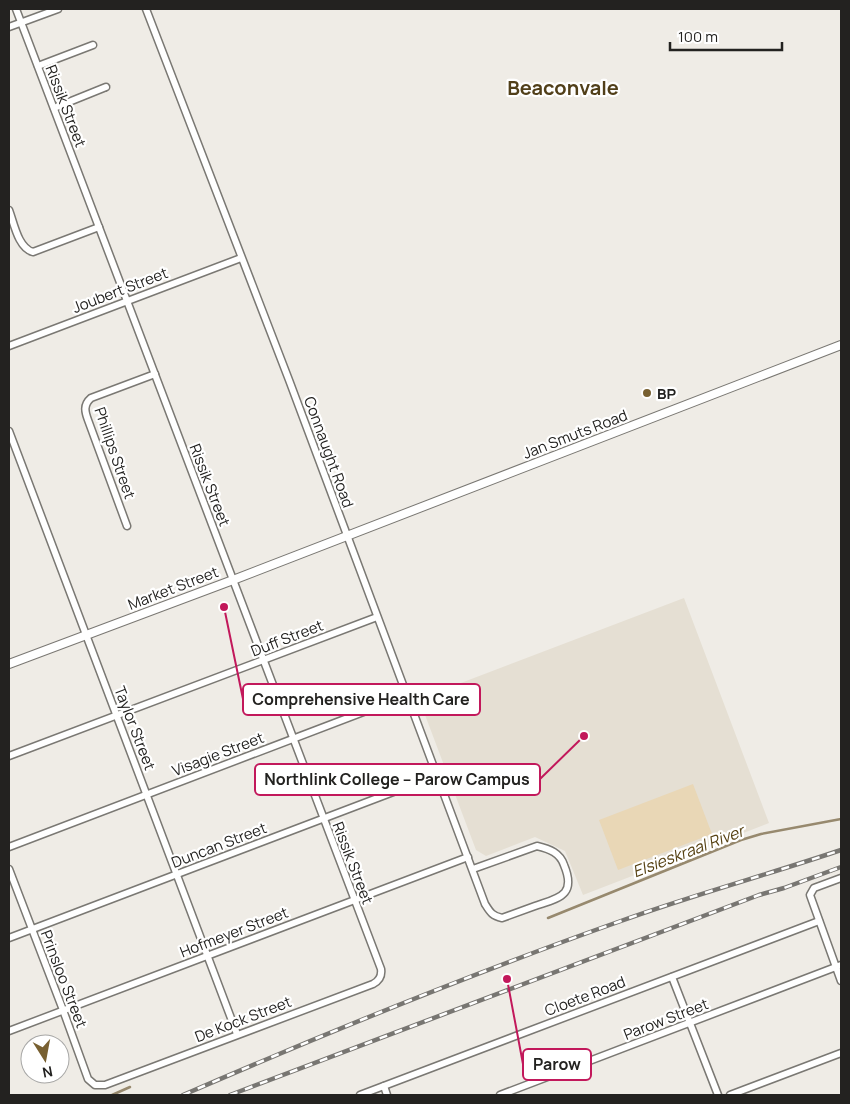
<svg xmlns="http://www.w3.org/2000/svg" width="850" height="1104" font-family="Manrope,sans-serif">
	<rect width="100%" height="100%" fill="#efece6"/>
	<!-- built -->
	<polygon fill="#e5dfd3" points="684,598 769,823 583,895 565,851 535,837 486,856 476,850 419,699"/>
	<!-- green -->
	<polygon fill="#e9d7b6" points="693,784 712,834 618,870 599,820"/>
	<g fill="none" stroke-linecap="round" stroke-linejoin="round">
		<!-- stream -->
		<g stroke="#97896e" stroke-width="2.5">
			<polyline points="548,918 741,840 761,834 841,819"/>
			<polyline points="112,1095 130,1087"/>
		</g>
		<!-- minor casing -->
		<g stroke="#7a7873" stroke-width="9">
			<g id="minor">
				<path d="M146 9 289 380 485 904C490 912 492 916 502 918 513 914 524 910 535 906 558 898 577 896 564 865 560 853 550 849 537 846L473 869"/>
				<polyline points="9,27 58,9"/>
				<polyline points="38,66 93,45"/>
				<polyline points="54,108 106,87"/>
				<path d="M9 210C14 223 18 248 33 252L99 227"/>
				<polyline points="9,346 241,258"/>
				<polyline points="9,431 237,1034"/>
				<path d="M127 526 88 420C85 412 83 405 91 398L155 374"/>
				<polyline points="9,756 377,617"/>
				<polyline points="9,847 408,695"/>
				<path d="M9 869 63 1010 88 1079 95 1085H105L373 984C379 981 382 976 381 969L16 9"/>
				<polyline points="841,878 814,888 810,895 841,981"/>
				<polyline points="9,938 438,775"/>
				<polyline points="672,977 718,1095"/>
				<polyline points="9,1031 468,857"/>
				<polyline points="384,1086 387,1095"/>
				<polyline points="360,1095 819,921"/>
				<polyline points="500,1095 841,965"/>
				<polyline points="730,1095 841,1053"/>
			</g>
		</g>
		<!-- tertiary casing -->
		<g stroke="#7a7873" stroke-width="10">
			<polyline id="tertiary" points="9,664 233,580 841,345"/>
		</g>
		<!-- minor -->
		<use href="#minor" stroke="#fff" stroke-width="6"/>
		<!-- tertiary -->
		<use href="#tertiary" stroke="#fff" stroke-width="8"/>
		<!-- rail casing -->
		<g stroke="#787672" stroke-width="4.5">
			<g id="rail">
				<path d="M183 1095C326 1033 471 974 618 922 692 895 767 875 841 850"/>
				<polyline points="230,1095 759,895 784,888 841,867"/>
			</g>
		</g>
		<!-- rail -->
		<use href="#rail" stroke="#fff" stroke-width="2.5" stroke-dasharray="8" stroke-linecap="butt"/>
	</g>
	<!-- markers -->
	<circle fill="#786031" stroke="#fff" stroke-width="2" cx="647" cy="393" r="5"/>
	<g text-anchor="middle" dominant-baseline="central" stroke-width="4.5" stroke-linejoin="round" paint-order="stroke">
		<!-- street labels -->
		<g font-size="15" fill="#232220" stroke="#fff">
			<text transform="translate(66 106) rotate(69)">Rissik Street</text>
			<text transform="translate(120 290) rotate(-21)">Joubert Street</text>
			<text transform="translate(575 434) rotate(-21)">Jan Smuts Road</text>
			<text transform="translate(329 452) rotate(70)">Connaught Road</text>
			<text transform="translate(115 453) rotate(71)">Phillips Street</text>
			<text transform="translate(210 485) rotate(69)">Rissik Street</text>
			<text transform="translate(173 588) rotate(-21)">Market Street</text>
			<text transform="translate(287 638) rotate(-21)">Duff Street</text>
			<text transform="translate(135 728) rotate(69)">Taylor Street</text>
			<text transform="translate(218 754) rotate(-21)">Visagie Street</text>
			<text transform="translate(219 845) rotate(-21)">Duncan Street</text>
			<text transform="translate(353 863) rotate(69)">Rissik Street</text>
			<text transform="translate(234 932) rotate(-21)">Hofmeyer Street</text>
			<text transform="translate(64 979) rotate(69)">Prinsloo Street</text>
			<text transform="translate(585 996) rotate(-21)">Cloete Road</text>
			<text transform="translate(243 1019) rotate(-21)">De Kock Street</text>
			<text transform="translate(666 1019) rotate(-21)">Parow Street</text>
		</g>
		<!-- poi labels -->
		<g font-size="15" font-weight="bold" fill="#232220" stroke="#fff" text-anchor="start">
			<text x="657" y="393">BP</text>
		</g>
		<!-- water labels -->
		<g font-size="16" font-style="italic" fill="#564112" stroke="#fff">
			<text transform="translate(688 851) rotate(-21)">Elsieskraal River</text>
		</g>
		<!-- district labels -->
		<g font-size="20" font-weight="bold" fill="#513f19" stroke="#fff">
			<text x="563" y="87">Beaconvale</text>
		</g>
	</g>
	<!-- callouts -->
	<path fill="none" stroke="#c2185b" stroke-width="2" d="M224 607L243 699M584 736L540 779M507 979L523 1064"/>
	<g fill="#c2185b" stroke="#fff" stroke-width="2">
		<circle cx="224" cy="607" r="5"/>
		<circle cx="584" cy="736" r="5"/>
		<circle cx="507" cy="979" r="5"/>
	</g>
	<g fill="#fff" stroke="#c2185b" stroke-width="2">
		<rect x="243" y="684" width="237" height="31" rx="5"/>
		<rect x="255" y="764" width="285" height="31" rx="5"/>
		<rect x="523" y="1049" width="68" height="31" rx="5"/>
	</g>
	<g font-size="16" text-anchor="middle" font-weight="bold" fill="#232220">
		<text x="361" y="705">Comprehensive Health Care</text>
		<text x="397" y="785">Northlink College – Parow Campus</text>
		<text x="557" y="1070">Parow</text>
	</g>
	<!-- border -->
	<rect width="850" height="1104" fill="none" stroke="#232220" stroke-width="20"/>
	<!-- north arrow -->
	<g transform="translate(45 1059) rotate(169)"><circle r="24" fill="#ffffff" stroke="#a7a7a6"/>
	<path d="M0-4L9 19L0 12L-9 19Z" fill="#786031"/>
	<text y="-8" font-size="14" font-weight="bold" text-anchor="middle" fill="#232220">N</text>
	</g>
	<!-- scale -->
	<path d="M670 42v8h112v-8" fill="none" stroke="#232220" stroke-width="2.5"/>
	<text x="678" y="42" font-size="15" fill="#232220" stroke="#ffffff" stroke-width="4" paint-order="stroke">100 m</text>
</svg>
